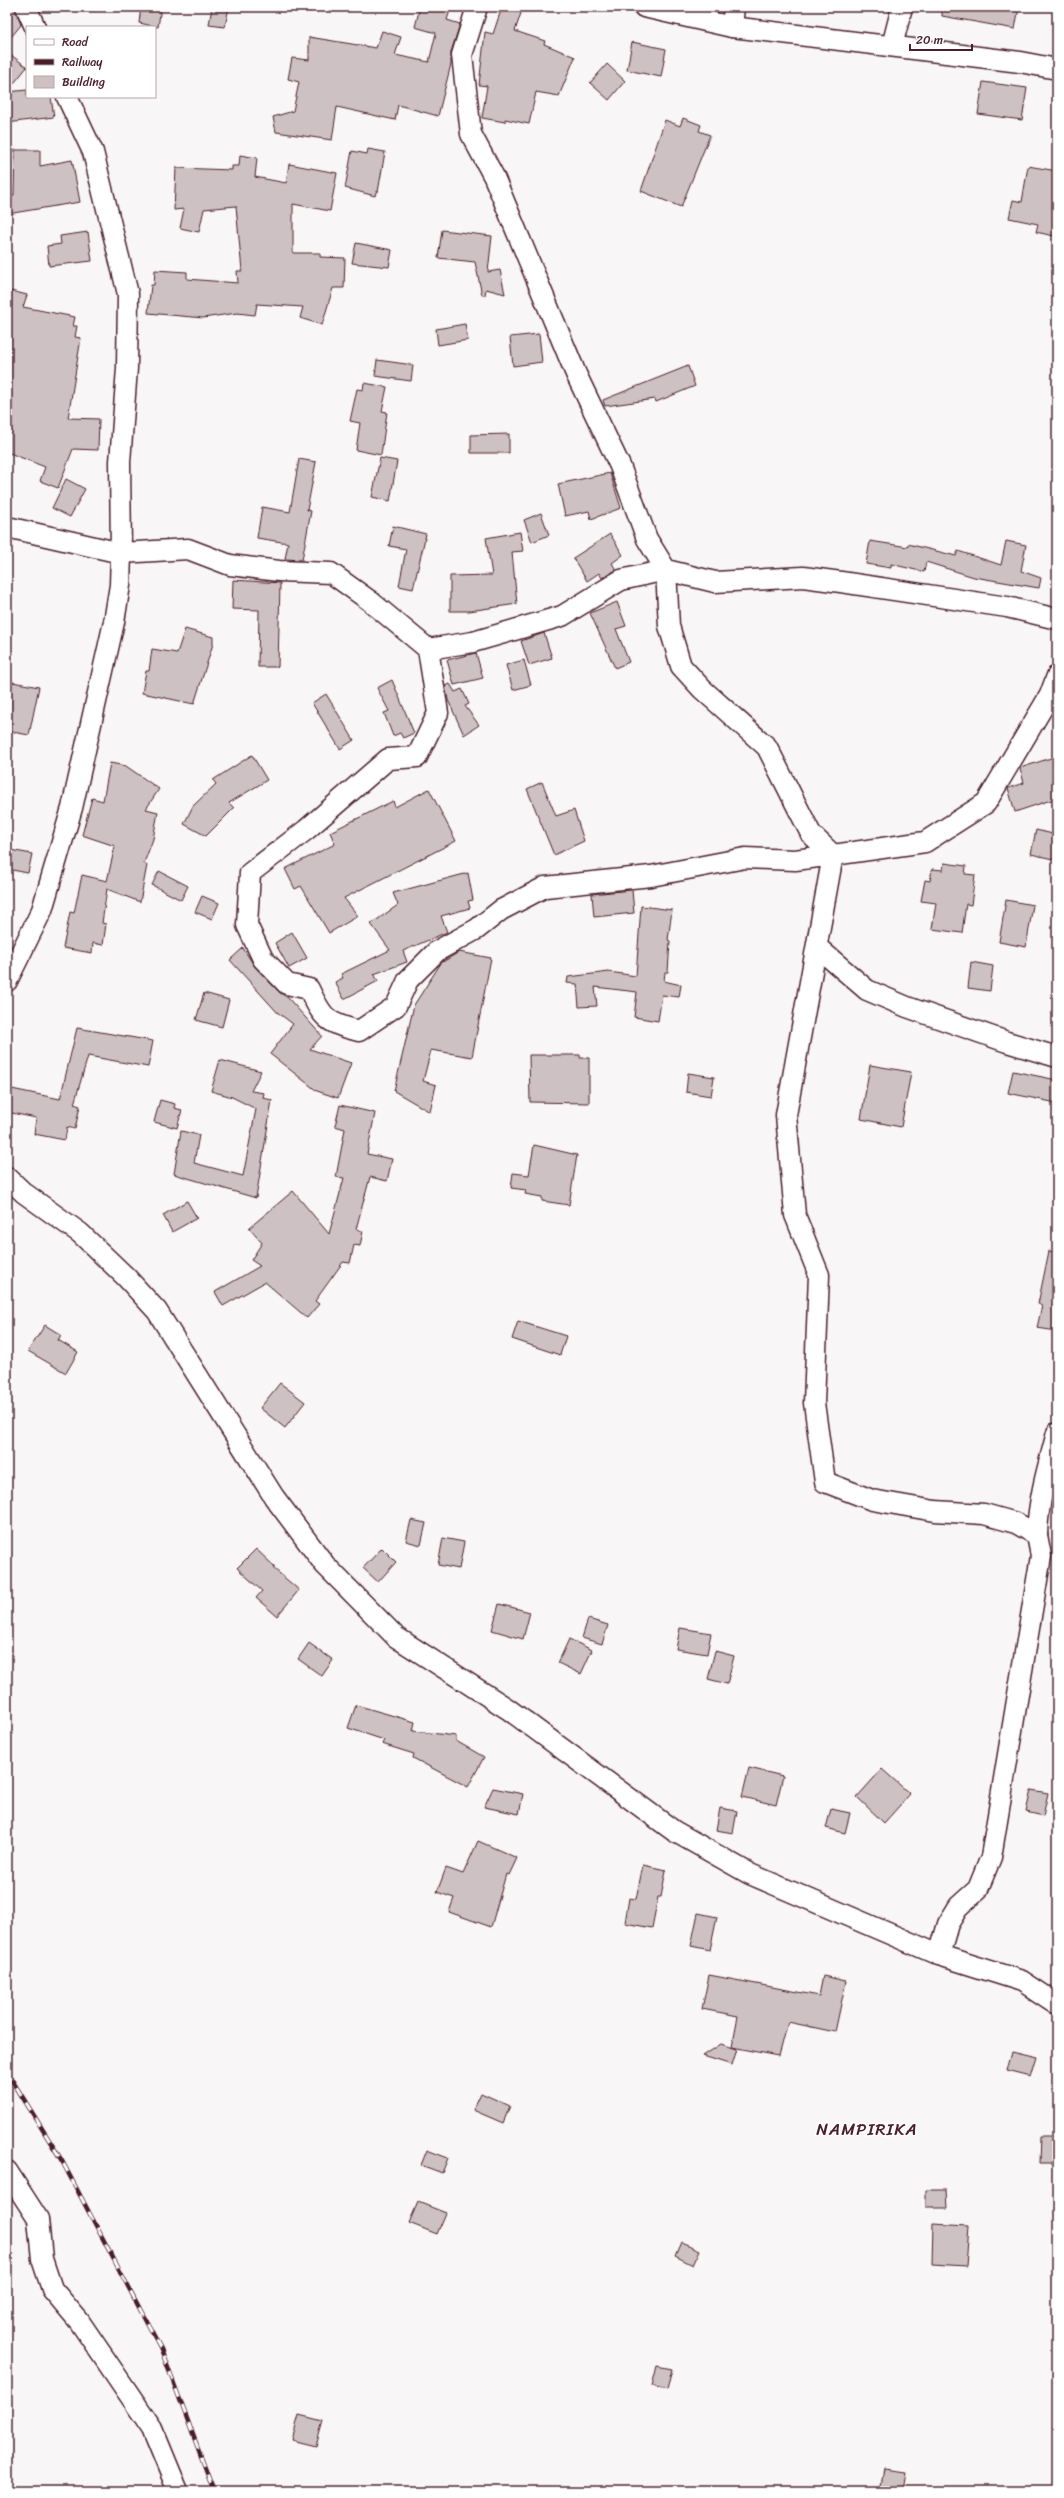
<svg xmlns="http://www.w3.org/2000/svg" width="1064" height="2498" font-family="Sriracha,sans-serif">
	<rect width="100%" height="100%" fill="#f8f6f7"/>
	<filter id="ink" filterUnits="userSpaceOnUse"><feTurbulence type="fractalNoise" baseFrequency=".025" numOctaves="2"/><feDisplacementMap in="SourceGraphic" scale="8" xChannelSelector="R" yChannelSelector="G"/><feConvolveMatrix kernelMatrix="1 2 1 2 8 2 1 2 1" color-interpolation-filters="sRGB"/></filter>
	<g filter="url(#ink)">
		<!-- building -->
		<g fill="#cdc1c4" stroke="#4a1f2b">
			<polygon points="7,7 15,7 21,25 7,42"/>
			<polygon points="141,7 161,7 158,27 139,23"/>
			<polygon points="212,7 229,7 225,27 209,25"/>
			<polygon points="420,7 441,7 450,10 447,20 460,24 451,52 451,64 438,116 398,105 395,120 337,107 332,140 276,132 273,117 293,111 299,82 288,79 292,58 309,60 309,37 376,48 382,31 401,37 395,55 429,62 436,33 415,27"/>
			<polygon points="502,7 523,7 515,31 545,41 544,44 575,57 559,96 536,92 529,124 505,119 505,122 482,118 487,86 479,85 485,32 493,34"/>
			<polygon points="942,7 1019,7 1015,29 942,16"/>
			<polygon points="632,42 666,49 661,77 627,70"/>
			<polygon points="7,52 27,67 7,92 27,90 27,97 51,97 54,117 7,123"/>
			<polygon points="607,64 625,81 609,100 590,83"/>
			<polygon points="983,82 1027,88 1022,120 978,114"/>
			<polygon points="683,118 701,125 699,131 710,135 681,207 641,191 665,120 680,126"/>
			<polygon points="368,149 385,152 378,192 376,192 375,196 345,188 352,151 367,154"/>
			<polygon points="15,150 40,150 40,166 72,160 80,202 7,214 7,196 14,195"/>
			<polygon points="240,155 257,158 255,177 286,183 289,164 337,173 330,211 293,204 293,253 320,253 320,257 345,258 344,288 333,288 322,325 300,318 303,307 257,304 255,315 237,313 203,318 148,313 151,285 154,285 155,270 187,272 187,279 238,283 237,271 242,271 236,206 204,209 199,232 180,228 184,209 174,210 176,168 232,170 232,166 239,166"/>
			<polygon points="1028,166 1057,171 1057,223 1054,236 1036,232 1038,224 1009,218 1013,200 1022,202"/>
			<polygon points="442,230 492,236 488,272 500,270 505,294 486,289 485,295 482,295 475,262 438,258"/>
			<polygon points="88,232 92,261 49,266 47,246 61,244 60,236"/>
			<polygon points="356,243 392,250 389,267 352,263"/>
			<polygon points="7,290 27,295 23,307 75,317 73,326 77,326 75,337 81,338 68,418 99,419 98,450 73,449 58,488 40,481 45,467 7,452"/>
			<polygon points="465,324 468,340 438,345 436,329"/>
			<polygon points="539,334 542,362 513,366 510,337"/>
			<polygon points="377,360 413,365 411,381 375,376"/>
			<polygon points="688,366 695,386 656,402 655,399 605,406 603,400"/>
			<polygon points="364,383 387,387 382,411 387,412 381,455 356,450 360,423 350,421 357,389 363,390"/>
			<polygon points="509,434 509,453 471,453 471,435"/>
			<polygon points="380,458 397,461 390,501 372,497"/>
			<polygon points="299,459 316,462 307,510 311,511 302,560 285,559 288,543 257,538 262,507 290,512"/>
			<polygon points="610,473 621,508 591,519 589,511 565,516 558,484"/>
			<polygon points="66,479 85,489 70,517 52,508"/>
			<polygon points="541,513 549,535 532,542 524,520"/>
			<polygon points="393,526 426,534 413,589 399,586 406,549 389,546"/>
			<polygon points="520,532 523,551 512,552 517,604 469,611 450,611 450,576 492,575 486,538"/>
			<polygon points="610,534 623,555 612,563 616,570 602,578 599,573 587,581 573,558"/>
			<polygon points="870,541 908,547 908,544 956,556 958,551 1001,565 1006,541 1026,545 1021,571 1041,578 1039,588 974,577 926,562 924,572 891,564 891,568 866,564"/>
			<polygon points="233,580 280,583 278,667 258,667 259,610 232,609"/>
			<polygon points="617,602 626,626 616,629 629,662 615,668 590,613"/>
			<polygon points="185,629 213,637 213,644 194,704 142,693 146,671 149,671 152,649 177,653"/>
			<polygon points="544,633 552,658 529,665 521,641"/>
			<polygon points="476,653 483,678 454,685 447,660"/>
			<polygon points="524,660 531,685 513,690 506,665"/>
			<polygon points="392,680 414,733 403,738 400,733 393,736 384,713 389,711 377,688"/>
			<polygon points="7,681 39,687 29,735 7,731"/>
			<polygon points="450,684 455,692 462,689 469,704 465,706 479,725 464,735 448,700 445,686"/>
			<polygon points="326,694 354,740 340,749 312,703"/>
			<polygon points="252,755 267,780 229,803 234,808 206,836 184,824 193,806 216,784 213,780"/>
			<polygon points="1057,756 1057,798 1015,812 1008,788 1024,783 1020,768"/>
			<polygon points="110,763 126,766 159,789 146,809 158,812 153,839 144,863 147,865 140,902 107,889 102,923 106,924 103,945 93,943 92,953 63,948 70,912 74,913 82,875 107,881 115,846 82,835 92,798 103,801"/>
			<polygon points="542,782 556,816 574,810 584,841 554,855 527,789"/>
			<polygon points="429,789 456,841 344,898 358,916 329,933 301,886 295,889 285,869 335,844 330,832 393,801 395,807"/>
			<polygon points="1036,830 1057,835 1057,860 1031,854"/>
			<polygon points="10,850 32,854 28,873 7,869"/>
			<polygon points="944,863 966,866 965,874 975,875 971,905 966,904 962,933 932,929 936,903 921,901 925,880 930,881 932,869 943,870"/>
			<polygon points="159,871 188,886 181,900 152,885"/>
			<polygon points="468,873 473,900 468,901 470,908 441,916 447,932 403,951 407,962 374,974 378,981 344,999 335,982 343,978 341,974 390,950 371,924 398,905 393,893"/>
			<polygon points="632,890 634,913 594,917 592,894"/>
			<polygon points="202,896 219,903 212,919 195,912"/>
			<polygon points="1006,900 1033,905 1026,947 999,942"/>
			<polygon points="641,906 672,910 668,940 670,941 668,972 665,972 664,981 681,985 679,997 662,995 658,1021 634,1017 637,992 595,987 597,1006 579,1007 577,984 567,983 568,977 609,972 636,976"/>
			<polygon points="292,932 307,958 289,968 275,943"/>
			<polygon points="243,948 255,967 279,992 288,998 322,1036 310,1049 351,1063 338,1098 317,1091 270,1054 293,1024 277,1012 230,960"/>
			<polygon points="459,952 491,958 472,1057 431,1050 423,1081 436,1085 430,1112 394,1091 414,1005 441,963"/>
			<polygon points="971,962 993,966 990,991 968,988"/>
			<polygon points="204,993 229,1000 222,1027 196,1020"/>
			<polygon points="77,1028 153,1041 148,1067 88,1056 74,1104 80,1106 75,1129 67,1127 65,1140 34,1134 36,1118 7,1112 7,1088 60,1099"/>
			<polygon points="529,1055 580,1055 580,1058 589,1058 589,1103 530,1102"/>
			<polygon points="220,1060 261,1071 251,1091 264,1093 263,1098 272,1100 256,1198 174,1174 181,1131 199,1135 194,1163 243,1176 256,1109 232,1097 211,1091"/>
			<polygon points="870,1065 911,1072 901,1127 861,1119"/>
			<polygon points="1013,1071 1057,1080 1057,1103 1008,1093"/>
			<polygon points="688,1073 714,1077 711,1096 686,1092"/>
			<polygon points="160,1100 175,1104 174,1108 182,1110 177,1128 154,1122"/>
			<polygon points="340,1105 375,1113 367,1154 392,1159 387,1181 370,1177 356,1229 363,1231 360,1246 354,1245 350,1263 343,1262 315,1301 319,1304 307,1318 265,1282 223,1306 215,1292 260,1266 251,1260 262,1243 249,1228 293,1191 329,1234 344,1178 336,1177 345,1129 335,1126"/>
			<polygon points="534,1145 577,1155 569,1205 542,1201 542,1197 525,1194 526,1190 511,1188 513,1173 529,1175"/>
			<polygon points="187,1201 197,1218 172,1232 163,1215"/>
			<polygon points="1049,1251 1057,1252 1057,1331 1037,1328 1042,1305 1038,1304"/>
			<polygon points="518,1321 566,1336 560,1355 512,1339"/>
			<polygon points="45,1325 61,1335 58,1340 78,1352 66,1373 28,1351"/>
			<polygon points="280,1383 305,1402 285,1428 260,1408"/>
			<polygon points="411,1520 426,1523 421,1545 406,1541"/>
			<polygon points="443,1538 464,1542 459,1569 438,1565"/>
			<polygon points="382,1548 396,1562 378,1582 363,1568"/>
			<polygon points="256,1549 275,1567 273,1568 299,1590 277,1616 256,1598 262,1591 237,1568"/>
			<polygon points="499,1604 530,1612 523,1639 492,1630"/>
			<polygon points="588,1619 608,1625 602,1644 582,1638"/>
			<polygon points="680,1628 711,1633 707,1654 676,1649"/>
			<polygon points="569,1639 592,1650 581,1674 558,1663"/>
			<polygon points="309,1643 333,1660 322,1676 298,1659"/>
			<polygon points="715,1651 734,1656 727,1684 708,1679"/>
			<polygon points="356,1705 415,1722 413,1731 456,1736 456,1741 484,1757 468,1787 413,1758 414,1754 382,1744 384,1740 348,1728"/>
			<polygon points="749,1768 783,1776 776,1805 742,1797"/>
			<polygon points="882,1769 910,1794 884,1823 857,1797"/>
			<polygon points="493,1788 523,1794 519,1814 484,1807"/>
			<polygon points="1031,1790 1048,1793 1043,1816 1026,1812"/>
			<polygon points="720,1808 737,1811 733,1833 716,1830"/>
			<polygon points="831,1809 850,1813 845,1833 826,1828"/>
			<polygon points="478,1841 517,1858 509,1875 506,1874 491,1927 449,1912 454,1898 437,1892 446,1868 463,1874"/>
			<polygon points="643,1865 666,1870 661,1897 658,1897 652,1928 625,1923 629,1898 636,1899"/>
			<polygon points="698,1913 717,1917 710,1950 691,1946"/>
			<polygon points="709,1975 819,1996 823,1976 846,1981 835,2032 788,2022 779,2056 732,2047 738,2016 702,2009"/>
			<polygon points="721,2044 737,2049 732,2065 703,2056"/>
			<polygon points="1012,2051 1037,2057 1031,2077 1007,2071"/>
			<polygon points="481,2093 510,2106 503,2123 473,2110"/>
			<polygon points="1041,2136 1057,2136 1057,2163 1040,2163"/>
			<polygon points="427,2150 448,2158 442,2173 421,2165"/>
			<polygon points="926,2190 946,2190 947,2208 926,2208"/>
			<polygon points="418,2202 446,2213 437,2234 409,2223"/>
			<polygon points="933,2224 969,2226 966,2266 932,2264"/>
			<polygon points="681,2242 700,2250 693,2265 675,2256"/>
			<polygon points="657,2366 672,2369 667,2390 652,2386"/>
			<polygon points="299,2415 323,2421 316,2446 292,2440"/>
			<polygon points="884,2469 906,2472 903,2491 880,2491"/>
		</g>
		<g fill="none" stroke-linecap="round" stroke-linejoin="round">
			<!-- minor casing -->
			<g stroke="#4a1f2b" stroke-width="23">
				<g id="minor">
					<polyline points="26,7 35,27"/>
					<polyline points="477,7 462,55 471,134 494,177 576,374 620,466 647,539 666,570 715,582 803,577 841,582 1007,607 1057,619"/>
					<polyline points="644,7 732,27 1020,62 1057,69"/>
					<polyline points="732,27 734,7"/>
					<polyline points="892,46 902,7"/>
					<polyline points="67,97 93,152 128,294 127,368 120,462 121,553 188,549 230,565 279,571 331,573 370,601 428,649 473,642 562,616 621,580 666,570 669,626 681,666 702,689 767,747 811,834 833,855 925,842 986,803 1050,695 1057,676"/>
					<polyline points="7,527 121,553 120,585 114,622 72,808 42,910 7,981"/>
					<path d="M428 649 438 713 417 757 388 759 306 830 250 873 247 925 263 959 287 984 309 989C323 1019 327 1023 359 1031L396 1006 408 980 437 951 477 929 501 910 545 887 651 876 745 858 795 860 833 855 786 1115 795 1215 819 1275 814 1403 825 1482 872 1500 935 1511 984 1514 1016 1523 1037 1535 1041 1556 991 1857 978 1889 959 1906 948 1924 939 1955"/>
					<polyline points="817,947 867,990 907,1007 1007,1042 1057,1057"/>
					<polyline points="7,1177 24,1193 80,1233 126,1277 157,1311 274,1497 325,1565 396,1637 508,1709 674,1831 750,1874 939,1955 1022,1981 1057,2004"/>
					<path d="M1037 1535C1038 1500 1048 1467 1057 1433"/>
					<polyline points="7,2171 38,2219 42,2259 52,2289 79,2321 152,2428 178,2491"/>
				</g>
			</g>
			<!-- minor -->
			<use href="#minor" stroke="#fff" stroke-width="20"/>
			<!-- rail casing -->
			<g stroke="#4a1f2b" stroke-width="4.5">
				<polyline id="rail" points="7,2072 62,2161 161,2349 214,2491"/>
			</g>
			<!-- rail -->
			<use href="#rail" stroke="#fff" stroke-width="3" stroke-dasharray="9" stroke-linecap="butt"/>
		</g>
	</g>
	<g text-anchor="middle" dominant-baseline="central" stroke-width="3" stroke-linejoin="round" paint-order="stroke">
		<!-- quarter labels -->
		<g font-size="17" letter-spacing="1" fill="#4a1f2b" stroke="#fff">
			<text x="867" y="2129">NAMPIRIKA</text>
		</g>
	</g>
	<!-- margin -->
	<rect width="1064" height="2498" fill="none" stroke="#fff" stroke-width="24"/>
	<rect x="12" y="12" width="1040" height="2474" fill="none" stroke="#4a1f2b" stroke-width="1.5" filter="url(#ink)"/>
	<!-- legend -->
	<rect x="26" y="26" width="130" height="72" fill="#ffffff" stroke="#b7a5aa"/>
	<rect x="34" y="39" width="20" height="6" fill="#ffffff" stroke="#b7a5aa"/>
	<text x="62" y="46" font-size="12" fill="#4a1f2b">Road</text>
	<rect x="34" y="59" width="20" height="6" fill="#4a1f2b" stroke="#b7a5aa"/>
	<text x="62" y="66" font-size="12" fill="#4a1f2b">Railway</text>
	<rect x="34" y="76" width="20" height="12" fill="#cdc1c4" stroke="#b7a5aa"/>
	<text x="62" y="86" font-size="12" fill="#4a1f2b">Building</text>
	<!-- scale -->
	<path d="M910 44v6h62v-6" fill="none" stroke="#4a1f2b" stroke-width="2"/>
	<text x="916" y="44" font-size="12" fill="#4a1f2b" stroke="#ffffff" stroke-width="3" paint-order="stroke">20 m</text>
</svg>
